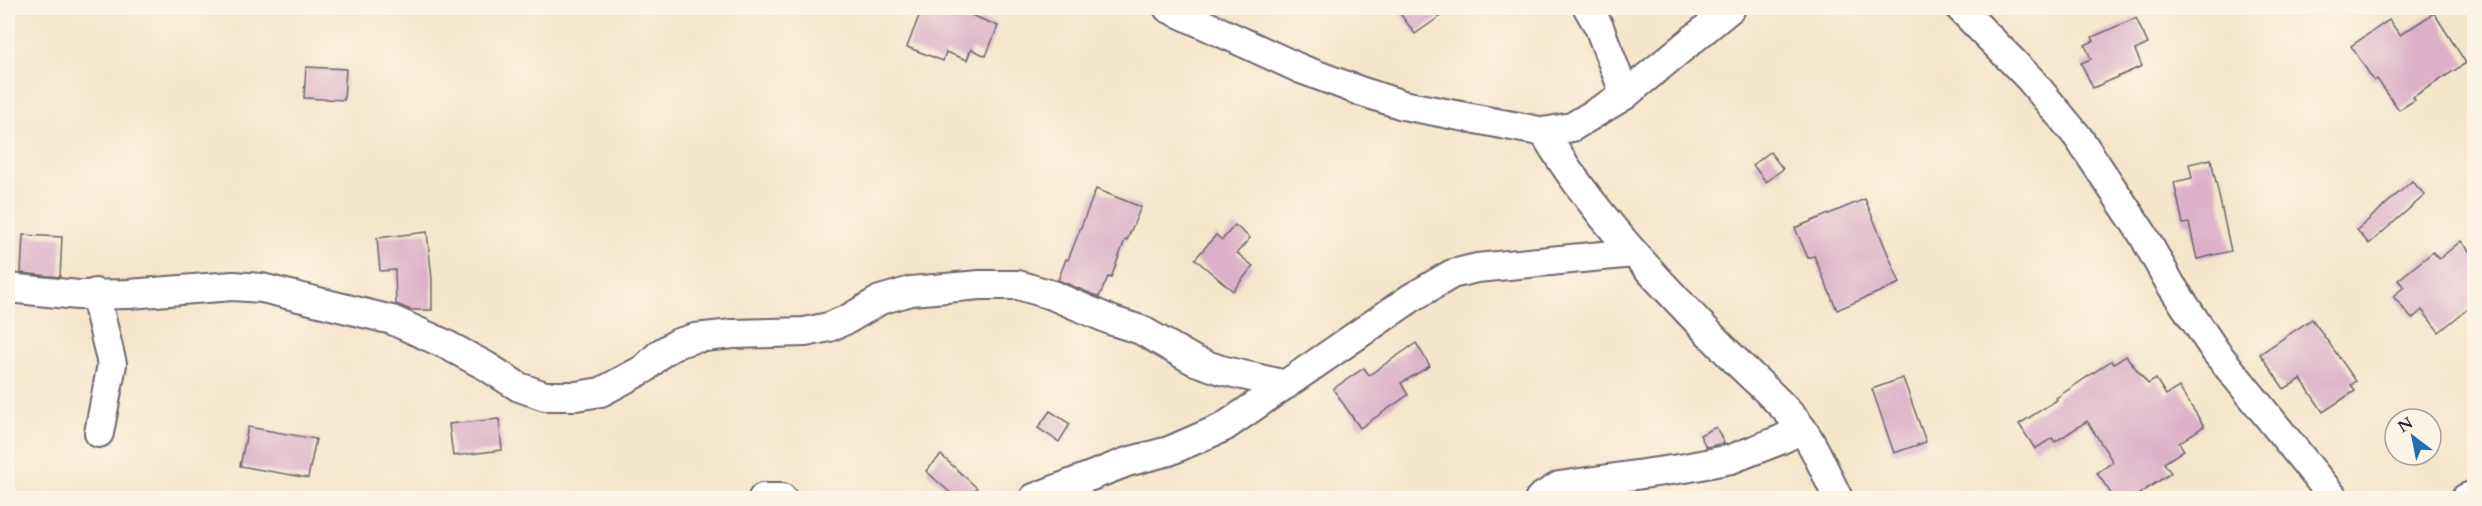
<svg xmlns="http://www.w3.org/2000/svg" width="2482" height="506" font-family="Cardo,serif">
	<rect width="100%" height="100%" fill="#fcf5e5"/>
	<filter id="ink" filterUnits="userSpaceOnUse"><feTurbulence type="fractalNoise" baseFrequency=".0167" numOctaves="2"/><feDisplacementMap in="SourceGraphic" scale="12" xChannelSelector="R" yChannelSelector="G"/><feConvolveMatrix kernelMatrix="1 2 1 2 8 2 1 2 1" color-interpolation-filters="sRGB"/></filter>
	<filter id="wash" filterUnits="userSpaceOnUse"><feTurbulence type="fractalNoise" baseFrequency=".008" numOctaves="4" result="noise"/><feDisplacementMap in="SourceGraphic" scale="24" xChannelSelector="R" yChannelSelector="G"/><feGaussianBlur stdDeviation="1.35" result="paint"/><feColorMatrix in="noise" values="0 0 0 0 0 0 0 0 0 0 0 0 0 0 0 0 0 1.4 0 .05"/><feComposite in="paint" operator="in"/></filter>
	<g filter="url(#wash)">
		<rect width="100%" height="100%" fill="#f5e5ca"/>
		<g id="blocks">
			<!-- building -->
			<g fill="#dcb0c8">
				<polygon points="922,8 966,8 964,12 998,26 986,56 971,49 967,60 946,52 943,61 907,47"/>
				<polygon points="1396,8 1452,8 1415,34"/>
				<polygon points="2434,13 2466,63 2413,97 2415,100 2399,110 2377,79 2374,81 2351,46 2389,20 2400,35"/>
				<polygon points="2136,18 2148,44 2135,50 2142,66 2093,88 2081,63 2091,59 2085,45 2094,41 2092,37"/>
				<polygon points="306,67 346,69 344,100 304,98"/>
				<polygon points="1770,152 1783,169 1766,182 1753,165"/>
				<polygon points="2211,159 2231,251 2197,259 2189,223 2183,224 2174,182 2192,178 2189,164"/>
				<polygon points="2412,181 2425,195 2369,244 2357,230"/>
				<polygon points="1096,189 1141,207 1127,240 1125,240 1111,278 1108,277 1099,297 1058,280 1066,259 1068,260"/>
				<polygon points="1865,199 1900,283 1837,310 1814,256 1808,258 1795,228"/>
				<polygon points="1235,225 1250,238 1237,253 1253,266 1233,291 1195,259 1216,235 1222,240"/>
				<polygon points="427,232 432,279 432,310 411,310 396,304 395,270 380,271 377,238"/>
				<polygon points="23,235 62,237 60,277 21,273"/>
				<polygon points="2461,241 2475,258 2475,303 2439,332 2422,310 2412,319 2393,296 2404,287 2398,280 2433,252 2439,259"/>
				<polygon points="2312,319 2356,381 2351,385 2355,391 2323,412 2301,379 2284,389 2260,354"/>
				<polygon points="1416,343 1430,366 1401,383 1408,395 1360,428 1333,389 1364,368 1369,375"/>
				<polygon points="2126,356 2148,384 2156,379 2166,395 2179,387 2204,426 2179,443 2184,450 2164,463 2171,473 2133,498 2114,498 2097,473 2113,462 2087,421 2055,442 2052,438 2035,449 2019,424 2057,400 2056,398 2111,361 2114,364"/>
				<polygon points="1903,378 1926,442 1894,453 1872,389"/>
				<polygon points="1050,411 1070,424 1059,442 1038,428"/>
				<polygon points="499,419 502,450 453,456 449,424"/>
				<polygon points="248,427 316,439 308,478 240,466"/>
				<polygon points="1716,427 1724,443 1706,447 1700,435"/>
				<polygon points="941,455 977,488 967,498 956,498 926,471"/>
			</g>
		</g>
	</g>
	<g filter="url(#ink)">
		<use href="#blocks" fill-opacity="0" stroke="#6c666d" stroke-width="1.5"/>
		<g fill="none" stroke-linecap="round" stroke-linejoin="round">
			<!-- minor casing -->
			<g stroke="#6c666d" stroke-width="32">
				<g id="minor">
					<polyline points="1168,8 1301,69 1360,91 1403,105 1544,132 1572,127 1625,95 1731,8"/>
					<polyline points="1588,8 1599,27 1625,95"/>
					<polyline points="1960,8 2030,79 2078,137 2142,233 2171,285 2216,352 2334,498"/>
					<path d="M1544 132C1589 211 1666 289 1730 355 1753 379 1780 400 1800 426 1816 447 1826 475 1838 498"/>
					<polyline points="8,288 78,295 129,294 233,286 262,288 392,320 445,344 486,366 519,387 545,396 576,396 601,392 644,369 661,353 678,343 695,338 733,334 805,332 829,327 848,319 880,300 911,291 980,285 1018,285 1052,295 1113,321 1141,330 1195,361 1221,370 1286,385"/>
					<polyline points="95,293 112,364 99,433"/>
					<polyline points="763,498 782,498"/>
					<polyline points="1034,498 1127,462 1169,451 1224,427 1411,298 1452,274 1477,268 1634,253"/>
					<polyline points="1540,498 1559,486 1685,468 1731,459 1780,440 1802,429"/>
					<polyline points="2466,498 2474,495"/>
				</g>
			</g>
			<!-- minor -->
			<use href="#minor" stroke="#fff" stroke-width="28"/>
		</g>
	</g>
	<!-- margin -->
	<rect width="2482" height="506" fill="none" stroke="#fcf5e5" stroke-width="30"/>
	<!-- north arrow -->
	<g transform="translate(2413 437) rotate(328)"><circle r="28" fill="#fcf5e5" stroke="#a5a1a1" stroke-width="1.5"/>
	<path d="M0-4.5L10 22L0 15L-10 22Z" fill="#1f6fb2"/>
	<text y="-9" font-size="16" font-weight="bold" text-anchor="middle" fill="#22223b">N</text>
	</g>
</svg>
